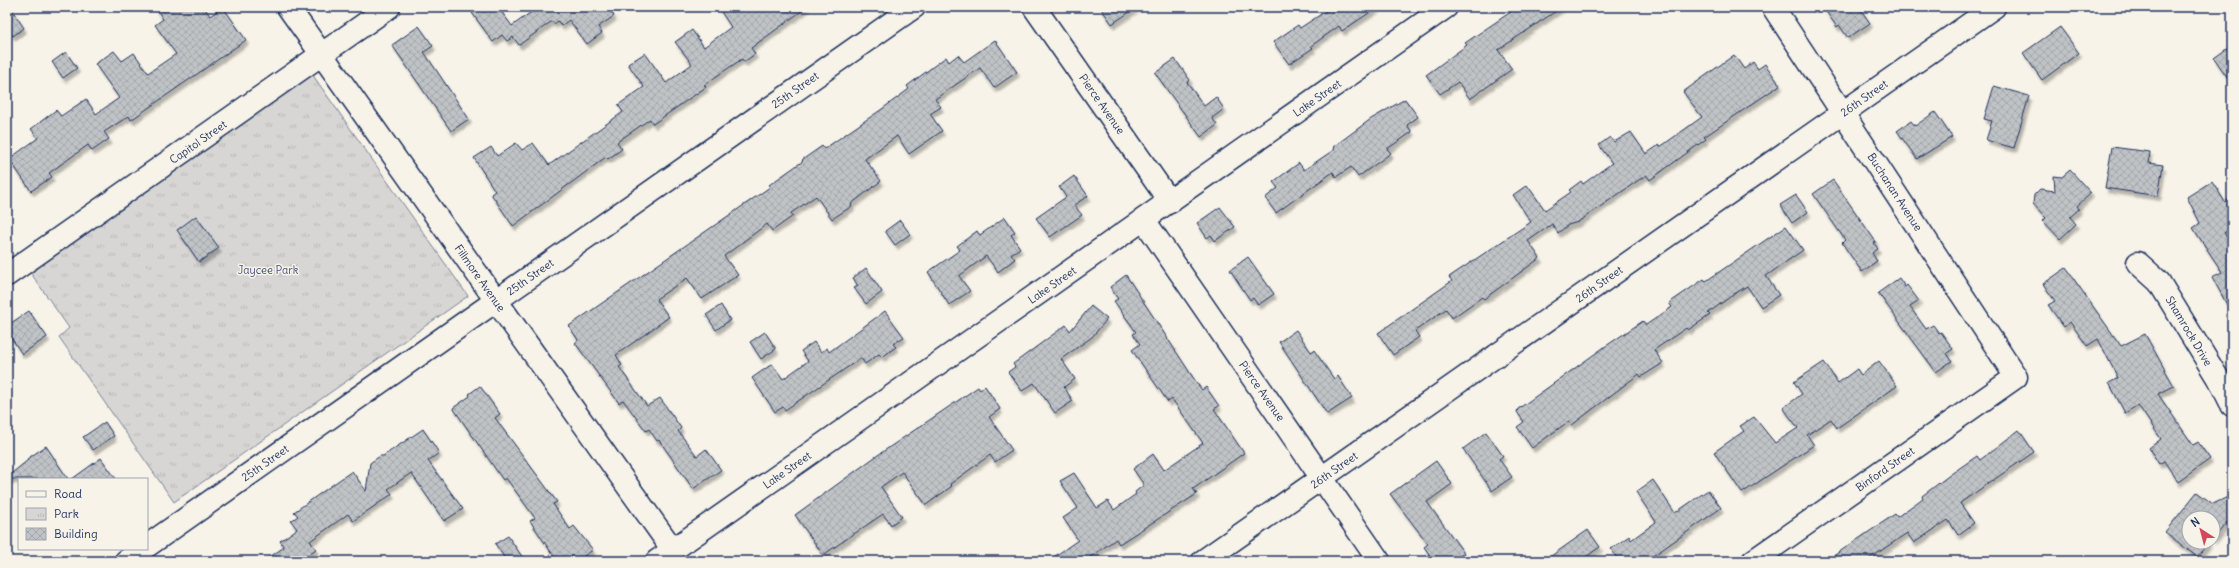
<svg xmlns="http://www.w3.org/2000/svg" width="2239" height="568" font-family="Delius,sans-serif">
	<defs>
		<pattern id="park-tufts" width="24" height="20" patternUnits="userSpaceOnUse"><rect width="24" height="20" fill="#d7d6d4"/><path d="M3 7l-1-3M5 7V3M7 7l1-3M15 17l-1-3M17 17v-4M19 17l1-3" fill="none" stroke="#b8b8b8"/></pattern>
		<pattern id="building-cross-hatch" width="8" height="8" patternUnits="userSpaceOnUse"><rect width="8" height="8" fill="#c0c3c5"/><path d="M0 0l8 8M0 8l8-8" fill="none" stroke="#a4a8ac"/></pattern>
		<filter id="shadow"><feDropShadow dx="2.5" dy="4.5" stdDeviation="1" flood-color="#0004"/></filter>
	</defs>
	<rect width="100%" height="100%" fill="#f7f3e8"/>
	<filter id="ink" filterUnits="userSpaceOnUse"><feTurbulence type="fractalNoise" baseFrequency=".025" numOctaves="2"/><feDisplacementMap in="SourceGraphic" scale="8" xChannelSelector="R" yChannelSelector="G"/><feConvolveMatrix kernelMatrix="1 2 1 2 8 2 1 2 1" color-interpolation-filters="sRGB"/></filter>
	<g filter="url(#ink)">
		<!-- park -->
		<polygon fill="url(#park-tufts)" stroke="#798299" points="312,74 468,296 174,502 59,337 69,328 30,272"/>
		<!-- building -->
		<g fill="url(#building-cross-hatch)" stroke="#1b2f5e" filter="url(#shadow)">
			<polygon points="7,7 10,7 24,28 13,36 7,28"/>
			<polygon points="155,7 204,7 210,16 223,7 246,40 131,120 129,116 104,132 109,139 92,151 88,145 49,173 52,177 31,191 9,159 38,138 31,129 56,110 61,116 86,99 96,114 119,98 95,64 114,51 122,61 134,53 148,73 176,54 155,25 163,19"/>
			<polygon points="481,7 498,7 512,26 538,7 608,7 614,16 598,27 602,33 587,44 569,20 561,26 558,21 554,24 552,21 519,45 513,37 507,41 502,35 493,42 472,13"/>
			<polygon points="718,7 807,7 751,48 755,54 744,62 742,59 727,69 704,85 706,87 653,124 650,119 617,142 622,149 608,159 606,157 513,226 491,194 495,191 474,158 491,147 497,156 516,143 522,150 533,143 549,165 623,112 618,105 644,87 628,64 645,53 666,83 692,64 675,42 692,30 704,47 731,27"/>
			<polygon points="1100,7 1137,7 1112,24"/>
			<polygon points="1332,7 1378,7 1342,31 1339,26 1311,46 1313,48 1289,64 1273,42 1298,25 1300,28"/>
			<polygon points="1518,7 1562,7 1498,50 1512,69 1470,99 1458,82 1440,94 1426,75 1467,45 1465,43"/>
			<polygon points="1823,7 1859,7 1870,23 1848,38 1839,25 1837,27"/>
			<polygon points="419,26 433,46 424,52 469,119 451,131 392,45"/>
			<polygon points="2060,27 2079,53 2042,80 2023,53"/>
			<polygon points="995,40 1017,72 994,88 980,68 935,99 941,107 930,114 942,131 909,154 897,136 865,159 881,181 851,204 852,206 832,219 816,196 791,213 793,216 772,231 767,224 724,256 738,275 702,299 687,278 656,299 669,317 616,355 622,365 619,367 647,406 660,398 681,428 678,431 697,456 706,449 721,470 693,489 659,440 657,441 649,429 646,431 623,400 619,403 575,343 578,340 569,326 770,187 769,185 803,161 802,160 822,146 824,149 882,109 909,89 907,86 946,57 949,62 958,55 964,62"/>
			<polygon points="2232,45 2232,84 2214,58"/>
			<polygon points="66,52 77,68 63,78 52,62"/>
			<polygon points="1734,55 1744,69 1753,62 1758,69 1765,64 1780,85 1704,137 1706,139 1650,180 1646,175 1578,222 1568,225 1558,233 1552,224 1528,241 1540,258 1484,299 1482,297 1452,318 1446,309 1415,331 1419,337 1393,355 1378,333 1452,281 1449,277 1531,222 1513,195 1527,185 1545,210 1571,192 1569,190 1581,181 1583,184 1612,163 1599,145 1610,137 1614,142 1631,132 1646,154 1659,145 1660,147 1702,117 1683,92"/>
			<polygon points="1175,59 1190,80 1187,82 1204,106 1216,97 1224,109 1212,118 1217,125 1201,137 1155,73"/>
			<polygon points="1994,86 2029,96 2014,148 1986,140 1992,121 1984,119"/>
			<polygon points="1405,99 1418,117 1407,125 1412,132 1387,149 1391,153 1358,177 1351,167 1336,177 1333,172 1276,213 1265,198 1278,188 1273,182 1299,163 1304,170 1335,149 1333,147 1371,119"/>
			<polygon points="1935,112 1952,137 1917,159 1897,131 1911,121 1915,126"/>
			<polygon points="2112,147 2150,152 2149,163 2163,165 2158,196 2105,188"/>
			<polygon points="2070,170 2091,193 2077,206 2079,209 2070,217 2076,224 2060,239 2043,221 2046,218 2033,204 2034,195 2040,189 2055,191 2054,176 2062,177"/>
			<polygon points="1074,176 1088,196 1074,205 1082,215 1050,237 1036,218 1066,197 1059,187"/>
			<polygon points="1833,180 1876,242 1874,243 1878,249 1872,253 1877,261 1862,272 1842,243 1845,240 1813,194"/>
			<polygon points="2212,181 2225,202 2232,197 2232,228 2224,233 2232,245 2232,314 2212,277 2222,272 2193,228 2200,223 2187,197"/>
			<polygon points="1796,195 1808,212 1792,223 1780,205"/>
			<polygon points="1220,207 1235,227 1215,241 1211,235 1207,238 1197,223"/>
			<polygon points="196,216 219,248 199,262 177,230"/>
			<polygon points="1005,217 1015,232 1011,235 1020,248 1011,254 1015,259 998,272 986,256 959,276 970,291 949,305 928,272 960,250 957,246 977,231 980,235"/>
			<polygon points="900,220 910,234 895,245 885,231"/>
			<polygon points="1786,226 1803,250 1766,276 1779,295 1761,307 1747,286 1734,294 1708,313 1710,315 1688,330 1686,328 1654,350 1663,363 1641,377 1639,374 1572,425 1569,421 1532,448 1517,427 1524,422 1517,412 1518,409 1603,348 1643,321 1646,325 1672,307 1669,303 1704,279 1706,281"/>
			<polygon points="1248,257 1274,294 1258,305 1253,298 1250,300 1230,270"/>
			<polygon points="866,268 882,292 866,304 854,288 858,286 853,278"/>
			<polygon points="2066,268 2121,346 2145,334 2174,386 2158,394 2193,445 2198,442 2210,459 2178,482 2164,461 2159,464 2149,448 2161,439 2138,405 2125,413 2109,383 2118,378 2098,339 2087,346 2070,322 2064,327 2048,305 2055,301 2043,284"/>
			<polygon points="1126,275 1196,382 1202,390 1206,387 1219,406 1214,409 1244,453 1193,489 1197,494 1119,544 1116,539 1085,561 1048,561 1078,540 1063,518 1078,508 1060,481 1074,473 1097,508 1108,501 1114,510 1136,494 1135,492 1144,485 1133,469 1153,454 1164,470 1203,443 1172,399 1168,402 1132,350 1140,344 1133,334 1136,332 1114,301 1118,299 1110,287"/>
			<polygon points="1899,278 1905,287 1907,285 1919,301 1910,307 1926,329 1933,325 1939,333 1941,332 1953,349 1947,353 1952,361 1936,372 1878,293"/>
			<polygon points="721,305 730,320 716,330 706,315"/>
			<polygon points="1091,306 1107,319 1092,337 1061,359 1075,379 1064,387 1073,401 1055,413 1034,383 1022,391 1008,372 1015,367 1013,364 1066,325 1070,331"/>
			<polygon points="29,311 47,337 22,354 8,333 12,330 8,325"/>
			<polygon points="885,311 904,337 893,344 896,347 882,357 879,354 865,364 861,358 785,410 783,407 775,412 752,378 772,364 783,379 808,361 801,351 814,342 821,352 827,348 829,352"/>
			<polygon points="1296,330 1311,352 1314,350 1334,379 1338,376 1352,398 1327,414 1279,342"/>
			<polygon points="765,332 776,349 761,359 750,342"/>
			<polygon points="1879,361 1897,386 1837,428 1831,419 1807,435 1814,445 1742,493 1714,452 1744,431 1740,426 1754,417 1775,443 1798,428 1783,408 1802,394 1794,382 1824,362 1838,383 1857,369 1861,375"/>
			<polygon points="480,386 500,414 495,418 557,502 553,504 570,529 574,526 593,550 576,561 557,561 530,521 535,518 506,478 503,480 453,408 470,396 469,394"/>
			<polygon points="985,386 1000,409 989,417 1012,450 995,462 990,455 950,484 952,486 926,505 902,472 881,487 902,517 891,525 883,514 823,555 795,515 875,457 978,387 980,390"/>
			<polygon points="105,422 114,436 93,450 83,437"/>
			<polygon points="423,429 439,453 428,461 463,509 444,521 411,473 388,489 392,494 353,521 348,514 310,541 316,549 299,561 264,561 284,547 280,541 297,529 291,521 298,516 294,512 352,471 366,491 370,463 380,456 383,456"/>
			<polygon points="2019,430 2034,452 1960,503 1974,523 1958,535 1948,520 1914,543 1907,533 1866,561 1826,561 1895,514 1897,517 1923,498 1922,496 1951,474 1977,456 1980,460"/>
			<polygon points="1486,432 1503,456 1499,459 1512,477 1492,491 1463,449"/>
			<polygon points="46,446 68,479 7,479 7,477 28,460 27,459"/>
			<polygon points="101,458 116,479 72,479"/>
			<polygon points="1436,461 1452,484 1427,502 1464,553 1453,561 1434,561 1424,547 1428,544 1390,494"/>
			<polygon points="1653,480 1675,513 1708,490 1721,508 1646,561 1619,561 1611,549 1629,536 1631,540 1656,522 1636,492"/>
			<polygon points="2197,492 2213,504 2232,495 2232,520 2226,523 2213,540 2213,518 2189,518 2189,542 2209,542 2197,557 2165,532"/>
			<polygon points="1588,530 1600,547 1580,561 1544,561"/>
			<polygon points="508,536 525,561 507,561 495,544"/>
		</g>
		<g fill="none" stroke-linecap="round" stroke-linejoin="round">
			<!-- minor casing -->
			<g stroke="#1b2f5e" stroke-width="25">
				<g id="minor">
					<polyline points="288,7 673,550"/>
					<polyline points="1034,7 1170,202"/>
					<polyline points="1144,220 1379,561"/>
					<polyline points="2138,263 2159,282 2222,385 2232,405"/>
					<polyline points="7,275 389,7"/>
					<polyline points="147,546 914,7"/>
					<polyline points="126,561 143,549"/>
					<polyline points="657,561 1446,7"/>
					<polyline points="1203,561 1994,7"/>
					<polyline points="1753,561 2016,377 1773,7"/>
				</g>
			</g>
			<!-- minor -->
			<use href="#minor" stroke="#f7f3e8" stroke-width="22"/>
		</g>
	</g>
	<g text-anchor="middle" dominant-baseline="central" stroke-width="3" stroke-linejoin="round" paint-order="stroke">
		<!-- street labels -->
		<g font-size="11" fill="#1b2f5e" stroke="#f7f3e8">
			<text transform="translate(795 90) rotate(-35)">25th Street</text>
			<text transform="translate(1317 98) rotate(-35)">Lake Street</text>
			<text transform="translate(1864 98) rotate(-35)">26th Street</text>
			<text transform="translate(1102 104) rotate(55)">Pierce Avenue</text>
			<text transform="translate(198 142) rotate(-35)">Capitol Street</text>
			<text transform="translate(1895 192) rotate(57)">Buchanan Avenue</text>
			<text transform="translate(530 277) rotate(-35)">25th Street</text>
			<text transform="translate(480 278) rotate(55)">Fillmore Avenue</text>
			<text transform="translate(1599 284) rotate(-35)">26th Street</text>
			<text transform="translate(1052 285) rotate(-35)">Lake Street</text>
			<text transform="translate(2189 331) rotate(59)">Shamrock Drive</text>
			<text transform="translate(1262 391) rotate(55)">Pierce Avenue</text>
			<text transform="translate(265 463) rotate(-35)">25th Street</text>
			<text transform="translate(1885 469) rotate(-35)">Binford Street</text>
			<text transform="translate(787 470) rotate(-35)">Lake Street</text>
			<text transform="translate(1334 470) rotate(-35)">26th Street</text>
		</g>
		<!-- park labels -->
		<g font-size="11" fill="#415076" stroke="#f7f3e8">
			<text x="268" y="270">Jaycee Park</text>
		</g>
	</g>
	<!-- margin -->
	<rect width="2239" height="568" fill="none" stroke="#f7f3e8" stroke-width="24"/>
	<rect x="12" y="12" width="2215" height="544" fill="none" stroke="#1b2f5e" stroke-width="1.5" filter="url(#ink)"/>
	<!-- legend -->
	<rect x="18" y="478" width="130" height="72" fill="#f7f3e8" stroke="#9fa5b1"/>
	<rect x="26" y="491" width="20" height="6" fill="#f7f3e8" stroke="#9fa5b1"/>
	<text x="54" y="498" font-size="12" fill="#1b2f5e">Road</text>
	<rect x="26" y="508" width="20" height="12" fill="url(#park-tufts)" stroke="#9fa5b1"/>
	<text x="54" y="518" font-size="12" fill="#1b2f5e">Park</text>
	<rect x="26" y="528" width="20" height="12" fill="url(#building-cross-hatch)" stroke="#9fa5b1"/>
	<text x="54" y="538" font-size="12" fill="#1b2f5e">Building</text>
	<!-- north arrow -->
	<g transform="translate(2201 530) rotate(324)"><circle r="19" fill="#f7f3e8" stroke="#9fa5b1"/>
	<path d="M0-3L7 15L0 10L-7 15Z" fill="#d1495b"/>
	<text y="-6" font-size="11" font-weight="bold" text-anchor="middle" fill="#1b2f5e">N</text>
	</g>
</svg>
